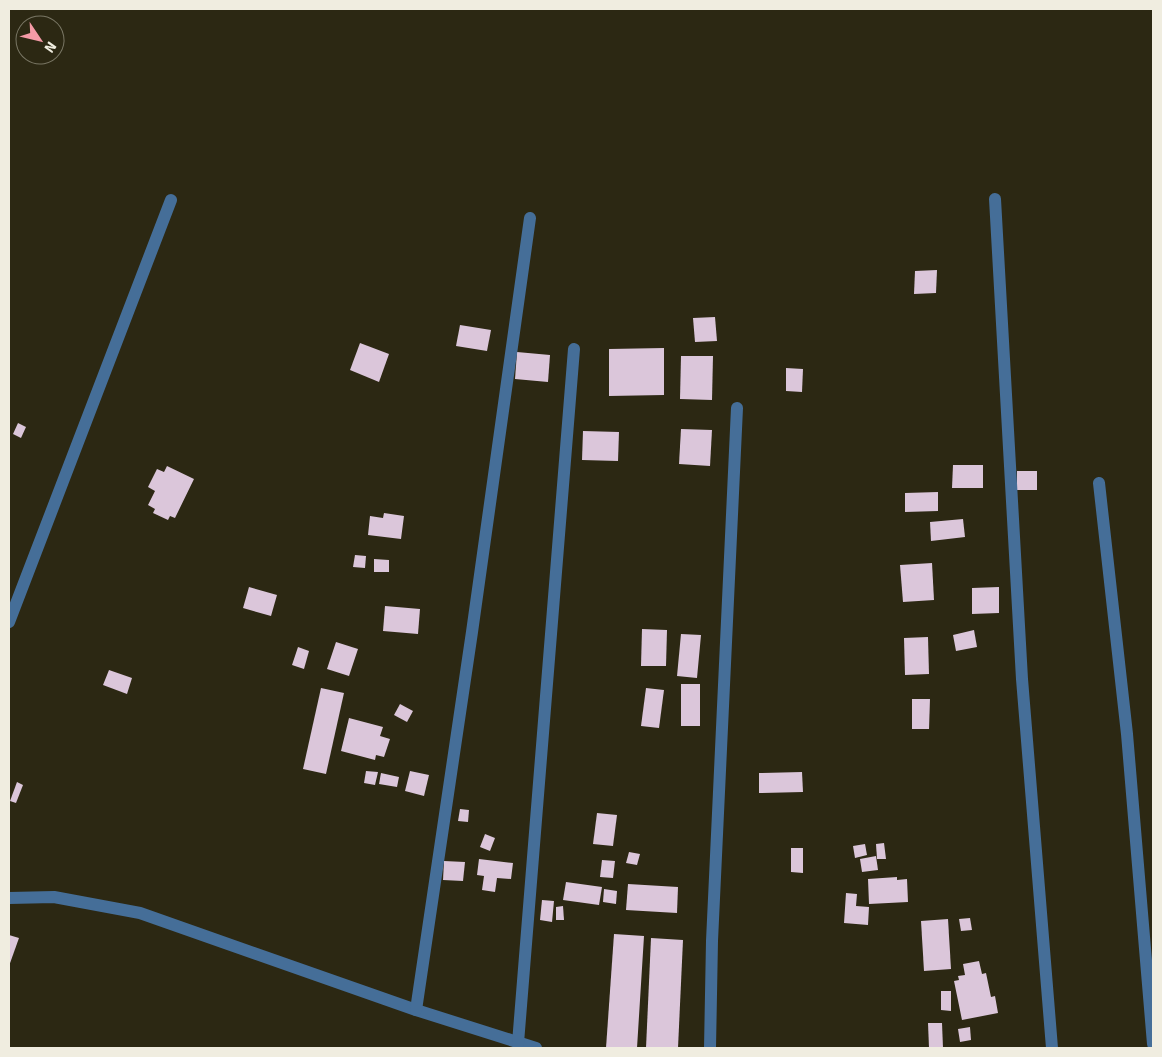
<svg xmlns="http://www.w3.org/2000/svg" width="1162" height="1057" font-family="Signika,sans-serif">
	<rect width="100%" height="100%" fill="#2c2813"/>
	<!-- building -->
	<g fill="#dbc6da">
		<polygon points="937,270 936,293 914,294 915,271"/>
		<polygon points="715,317 717,341 695,342 693,318"/>
		<polygon points="460,325 491,330 487,351 456,346"/>
		<polygon points="360,343 389,354 379,382 350,370"/>
		<polygon points="664,348 664,395 609,396 609,349"/>
		<polygon points="517,352 550,355 548,382 515,379"/>
		<polygon points="681,356 713,356 712,400 680,399"/>
		<polygon points="786,368 803,369 802,392 786,391"/>
		<polygon points="18,423 26,427 21,438 13,434"/>
		<polygon points="681,429 712,430 710,466 679,464"/>
		<polygon points="583,431 619,432 618,461 582,460"/>
		<polygon points="953,465 983,465 983,488 952,488"/>
		<polygon points="167,466 194,479 175,518 170,516 168,520 153,513 155,509 148,505 155,491 148,487 157,469 164,472"/>
		<rect x="1017" y="471" width="20" height="19"/>
		<polygon points="938,492 938,511 905,512 905,493"/>
		<polygon points="384,513 404,516 401,539 368,535 370,516 383,518"/>
		<polygon points="963,519 965,537 931,541 930,522"/>
		<polygon points="355,555 366,556 365,568 353,567"/>
		<polygon points="374,559 389,560 389,572 374,572"/>
		<polygon points="932,563 934,600 903,602 900,565"/>
		<polygon points="249,587 277,595 271,616 243,608"/>
		<polygon points="999,587 999,613 972,614 972,588"/>
		<polygon points="385,606 420,609 418,634 383,631"/>
		<polygon points="642,629 667,630 666,666 641,666"/>
		<polygon points="974,630 977,647 956,651 953,635"/>
		<polygon points="681,634 701,635 697,678 677,676"/>
		<polygon points="928,637 929,674 905,675 904,638"/>
		<polygon points="336,642 358,649 349,676 327,669"/>
		<polygon points="298,647 309,651 304,669 292,665"/>
		<polygon points="109,670 132,678 127,694 103,685"/>
		<rect x="681" y="684" width="19" height="42"/>
		<polygon points="321,688 344,693 326,774 303,769"/>
		<polygon points="646,688 664,690 659,728 641,726"/>
		<polygon points="912,699 930,699 929,729 912,729"/>
		<polygon points="400,704 413,711 407,722 394,715"/>
		<polygon points="349,718 383,727 380,736 390,739 384,757 376,755 375,760 341,751"/>
		<polygon points="366,771 378,772 375,785 364,783"/>
		<polygon points="410,771 429,775 424,796 405,791"/>
		<polygon points="802,772 803,792 759,793 759,773"/>
		<polygon points="381,773 399,777 397,787 379,784"/>
		<polygon points="17,782 23,785 16,803 10,801"/>
		<polygon points="460,809 469,810 468,822 458,821"/>
		<polygon points="597,813 617,815 613,846 593,844"/>
		<polygon points="485,834 495,838 490,851 480,847"/>
		<polygon points="884,843 886,859 877,859 876,844"/>
		<polygon points="865,844 867,855 855,858 853,846"/>
		<polygon points="791,848 803,848 803,873 791,872"/>
		<polygon points="629,852 640,854 637,865 626,863"/>
		<polygon points="876,856 878,870 862,872 860,859"/>
		<polygon points="479,859 513,863 511,879 497,878 495,892 482,890 484,876 477,875"/>
		<polygon points="602,860 615,861 613,878 600,877"/>
		<polygon points="444,861 465,862 463,881 443,880"/>
		<polygon points="897,877 897,880 907,879 908,902 869,904 868,879"/>
		<polygon points="566,882 602,887 599,905 563,900"/>
		<polygon points="628,884 678,887 677,913 626,910"/>
		<polygon points="604,889 617,891 616,904 603,902"/>
		<polygon points="846,893 857,894 856,906 869,907 868,925 844,923"/>
		<polygon points="542,900 554,901 552,922 540,920"/>
		<polygon points="563,906 564,920 556,920 556,907"/>
		<polygon points="970,918 972,930 961,931 959,919"/>
		<polygon points="948,919 951,969 924,971 921,921"/>
		<polygon points="614,934 644,936 637,1048 606,1048"/>
		<polygon points="9,935 19,938 9,966"/>
		<polygon points="651,938 683,940 678,1048 646,1048"/>
		<polygon points="979,961 982,974 986,973 991,997 995,996 998,1013 962,1020 954,981 959,980 958,976 965,975 963,964"/>
		<polygon points="941,991 951,991 951,1011 941,1010"/>
		<polygon points="928,1023 942,1023 943,1048 929,1048"/>
		<polygon points="970,1027 971,1040 960,1042 958,1029"/>
	</g>
	<g fill="none" stroke-linecap="round" stroke-linejoin="round">
		<!-- street -->
		<g stroke="#456e98" stroke-width="12">
			<polyline points="995,199 1022,679 1052,1048"/>
			<polyline points="1099,483 1127,734 1153,1044"/>
			<polyline points="9,622 171,200"/>
			<polyline points="9,898 54,897 140,913 416,1010 536,1048"/>
			<polyline points="416,1010 472,632 530,218"/>
			<polyline points="518,1043 574,349"/>
			<polyline points="710,1048 712,941 737,408"/>
		</g>
	</g>
	<!-- border -->
	<rect width="1162" height="1057" fill="none" stroke="#f0ede0" stroke-width="20"/>
	<!-- north arrow -->
	<g transform="translate(40 40) rotate(125)"><circle r="24" fill="#2c2813" stroke="#7a7765"/>
	<path d="M0-4L9 19L0 12L-9 19Z" fill="#f49aa6"/>
	<text y="-8" font-size="14" font-weight="bold" text-anchor="middle" fill="#f0ede0">N</text>
	</g>
</svg>
